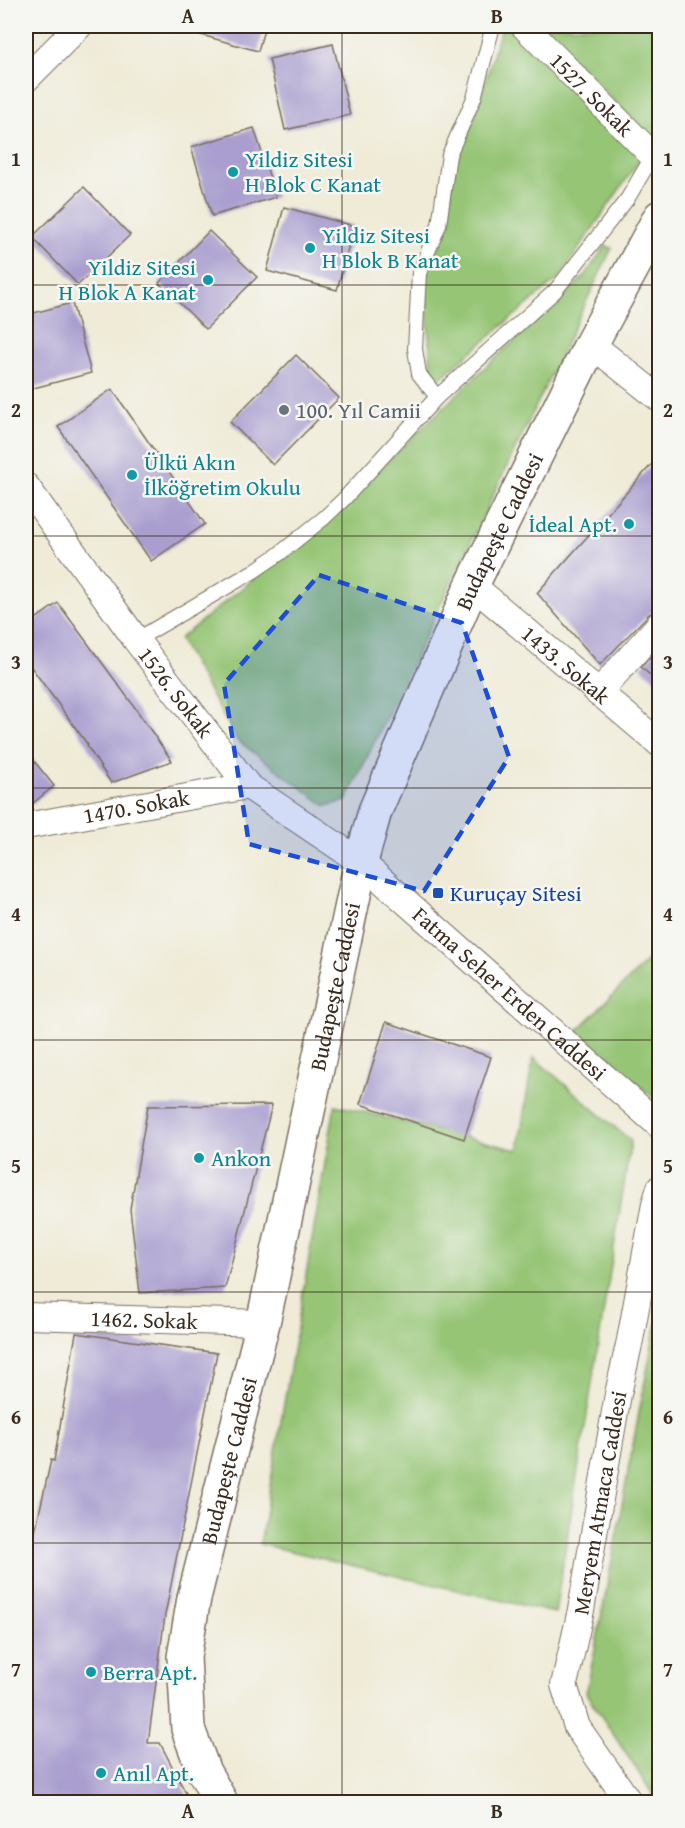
<svg xmlns="http://www.w3.org/2000/svg" width="685" height="1828" font-family="'Gentium Book Plus',serif">
	<rect width="100%" height="100%" fill="#f6f6f2"/>
	<filter id="ink" filterUnits="userSpaceOnUse"><feTurbulence type="fractalNoise" baseFrequency=".0167" numOctaves="2"/><feDisplacementMap in="SourceGraphic" scale="12" xChannelSelector="R" yChannelSelector="G"/><feConvolveMatrix kernelMatrix="1 2 1 2 8 2 1 2 1" color-interpolation-filters="sRGB"/></filter>
	<filter id="wash" filterUnits="userSpaceOnUse"><feTurbulence type="fractalNoise" baseFrequency=".008" numOctaves="4" result="noise"/><feDisplacementMap in="SourceGraphic" scale="24" xChannelSelector="R" yChannelSelector="G"/><feGaussianBlur stdDeviation="1.35" result="paint"/><feColorMatrix in="noise" values="0 0 0 0 0 0 0 0 0 0 0 0 0 0 0 0 0 1.4 0 .05"/><feComposite in="paint" operator="in"/></filter>
	<g filter="url(#wash)">
		<rect width="100%" height="100%" fill="#efebd7"/>
		<!-- green -->
		<g fill="#95c574" stroke="#687849" stroke-width="1.5">
			<polygon points="502,26 514,26 643,155 558,279 432,385 425,275 448,223 453,168 474,119"/>
			<polygon points="538,26 659,26 659,145"/>
			<polygon points="605,246 612,248 346,801 326,806 237,740 179,639 327,520 480,372 585,276"/>
			<polygon points="659,949 659,1102 577,1031"/>
			<polygon points="533,1057 631,1141 555,1613 260,1544 335,1105 518,1150"/>
			<path d="M659 1312V1802H658L586 1693C613 1566 632 1438 659 1312Z"/>
		</g>
		<!-- water -->
		<polygon fill="#52a5cd" stroke="#466876" stroke-width="1.5" points="659,1419 659,1494 655,1460"/>
		<g id="blocks">
			<!-- building -->
			<g fill="#a99ecf">
				<polygon points="188,26 265,26 258,51 187,31"/>
				<polygon points="333,44 350,115 285,130 269,59"/>
				<polygon points="254,128 276,197 212,216 191,147"/>
				<polygon points="84,187 130,235 78,285 32,237"/>
				<polygon points="284,207 354,226 337,290 267,271"/>
				<polygon points="209,231 257,277 206,329 159,283"/>
				<polygon points="72,303 91,373 26,390 26,315"/>
				<polygon points="296,355 339,398 273,465 230,422"/>
				<polygon points="112,389 205,524 151,561 58,427"/>
				<polygon points="660,455 660,609 649,614 600,665 537,593"/>
				<polygon points="58,603 131,702 172,761 111,783 87,746 88,745 26,660 26,626"/>
				<polygon points="660,647 660,684 641,667"/>
				<polygon points="26,751 54,786 26,809"/>
				<polygon points="386,1022 491,1057 464,1139 360,1104"/>
				<polygon points="272,1105 225,1288 140,1293 130,1209 148,1106"/>
				<polygon points="76,1333 217,1353 165,1615 148,1743 160,1743 191,1803 26,1803 26,1572 51,1460 54,1461"/>
			</g>
		</g>
	</g>
	<g filter="url(#ink)">
		<use href="#blocks" fill-opacity="0" stroke="#7a6e5f" stroke-width="1.5"/>
		<g fill="none" stroke-linecap="round" stroke-linejoin="round">
			<!-- service casing -->
			<g stroke="#7a6e5f" stroke-width="16">
				<g id="service">
					<polyline points="437,397 419,374 415,349 419,273 439,225 449,155 474,98 493,26"/>
					<polyline points="136,640 254,571 279,554 324,518 344,499 437,397 555,291 628,198 652,157"/>
				</g>
			</g>
			<!-- minor casing -->
			<g stroke="#7a6e5f" stroke-width="28">
				<g id="minor">
					<path id="s1" d="M524 26 660 163"/>
					<polyline points="26,79 79,26"/>
					<polyline points="591,344 660,399"/>
					<path id="s2" d="M26 486 136 640 248 786 361 862 660 1126"/>
					<path id="s3" d="M472 585 660 744"/>
					<polyline points="598,693 660,624"/>
					<path id="s4" d="M26 826 248 786"/>
					<path id="s5" d="M26 1316 263 1323"/>
					<path id="s6" d="M629 1802 577 1727 564 1685 581 1610 618 1394 630 1340 655 1204 660 1188"/>
				</g>
			</g>
			<!-- tertiary casing -->
			<g stroke="#7a6e5f" stroke-width="36">
				<g id="tertiary">
					<path id="s7" d="M221 1802 204 1772 188 1729 184 1657 194 1598 263 1323 361 862 375 811 472 585 591 344 660 217"/>
				</g>
			</g>
			<!-- service -->
			<use href="#service" stroke="#fff" stroke-width="14"/>
			<!-- minor -->
			<use href="#minor" stroke="#fff" stroke-width="26"/>
			<!-- tertiary -->
			<use href="#tertiary" stroke="#fff" stroke-width="33"/>
		</g>
	</g>
	<!-- marked area -->
	<path fill="#1d4ed8" fill-opacity="0.2" stroke="#1d4ed8" stroke-width="4.5" stroke-dasharray="12 8" stroke-linejoin="round" d="M319 575 462 623 509 757 424 891 249 844 224 684Z"/>
	<!-- grid -->
	<path fill="none" stroke="#3b2a1e" stroke-width="1.5" stroke-opacity="0.55" d="M342 26V1802M26 285H660M26 536H660M26 788H660M26 1040H660M26 1292H660M26 1543H660"/>
	<!-- markers -->
	<g fill="#0f9aa8" stroke="#f6f6f2" stroke-width="2">
		<circle cx="233" cy="172" r="6"/>
		<circle cx="310" cy="248" r="6"/>
		<circle cx="208" cy="280" r="6"/>
		<circle cx="132" cy="475" r="6"/>
		<circle cx="629" cy="524" r="6"/>
		<circle cx="199" cy="1158" r="6"/>
		<circle cx="91" cy="1672" r="6"/>
		<circle cx="101" cy="1773" r="6"/>
	</g>
	<circle fill="#6b7280" stroke="#f6f6f2" stroke-width="2" cx="284" cy="410" r="6"/>
	<rect fill="#1a4fb4" stroke="#f6f6f2" stroke-width="2" x="432" y="887" width="12" height="12" rx="3"/>
	<g text-anchor="middle" dominant-baseline="central" stroke-width="5" stroke-linejoin="round" paint-order="stroke">
		<!-- street labels -->
		<g font-size="22" fill="#3b2a1e" stroke="#f6f6f2">
			<text stroke="none"><textPath href="#s1" startOffset="96">1527. Sokak</textPath></text>
			<text stroke="none"><textPath href="#s7" startOffset="1326">Budapeşte Caddesi</textPath></text>
			<text stroke="none"><textPath href="#s3" startOffset="123">1433. Sokak</textPath></text>
			<text stroke="none"><textPath href="#s2" startOffset="255">1526. Sokak</textPath></text>
			<text stroke="none"><textPath href="#s4" startOffset="112">1470. Sokak</textPath></text>
			<text stroke="none"><textPath href="#s7" startOffset="840">Budapeşte Caddesi</textPath></text>
			<text stroke="none"><textPath href="#s2" startOffset="708">Fatma Seher Erden Caddesi</textPath></text>
			<text stroke="none"><textPath href="#s5" startOffset="118">1462. Sokak</textPath></text>
			<text stroke="none"><textPath href="#s7" startOffset="354">Budapeşte Caddesi</textPath></text>
			<text stroke="none"><textPath href="#s6" startOffset="321">Meryem Atmaca Caddesi</textPath></text>
		</g>
		<!-- culture labels -->
		<g font-size="22" fill="#0d838f" stroke="#f6f6f2" text-anchor="start">
			<text x="245" y="159">Yildiz Sitesi<tspan x="245" dy="25">H Blok C Kanat</tspan></text>
			<text x="322" y="235">Yildiz Sitesi<tspan x="322" dy="25">H Blok B Kanat</tspan></text>
			<text x="196" y="267" text-anchor="end">Yildiz Sitesi<tspan x="196" dy="25">H Blok A Kanat</tspan></text>
			<text x="144" y="462">Ülkü Akın<tspan x="144" dy="25">İlköğretim Okulu</tspan></text>
			<text x="617" y="524" text-anchor="end">İdeal Apt.</text>
			<text x="211" y="1158">Ankon</text>
			<text x="103" y="1672">Berra Apt.</text>
			<text x="113" y="1773">Anıl Apt.</text>
		</g>
		<!-- worship labels -->
		<g font-size="22" fill="#5b616d" stroke="#f6f6f2" text-anchor="start">
			<text x="296" y="410">100. Yıl Camii</text>
		</g>
		<!-- transit labels -->
		<g font-size="22" fill="#164399" stroke="#f6f6f2" text-anchor="start">
			<text x="450" y="893">Kuruçay Sitesi</text>
		</g>
	</g>
	<!-- margin -->
	<rect width="685" height="1828" fill="none" stroke="#f6f6f2" stroke-width="66"/>
	<rect x="33" y="33" width="619" height="1762" fill="none" stroke="#3b2a1e" stroke-width="2"/>
	<g font-size="20" text-anchor="middle" font-weight="bold" fill="#3b2a1e">
		<text x="188" y="23">A</text>
		<text x="497" y="23">B</text>
		<text x="16" y="166">1</text>
		<text x="668" y="166">1</text>
		<text x="16" y="417">2</text>
		<text x="668" y="417">2</text>
		<text x="16" y="669">3</text>
		<text x="668" y="669">3</text>
		<text x="16" y="921">4</text>
		<text x="668" y="921">4</text>
		<text x="16" y="1173">5</text>
		<text x="668" y="1173">5</text>
		<text x="16" y="1424">6</text>
		<text x="668" y="1424">6</text>
		<text x="16" y="1676">7</text>
		<text x="668" y="1676">7</text>
		<text x="188" y="1818">A</text>
		<text x="497" y="1818">B</text>
	</g>
</svg>
